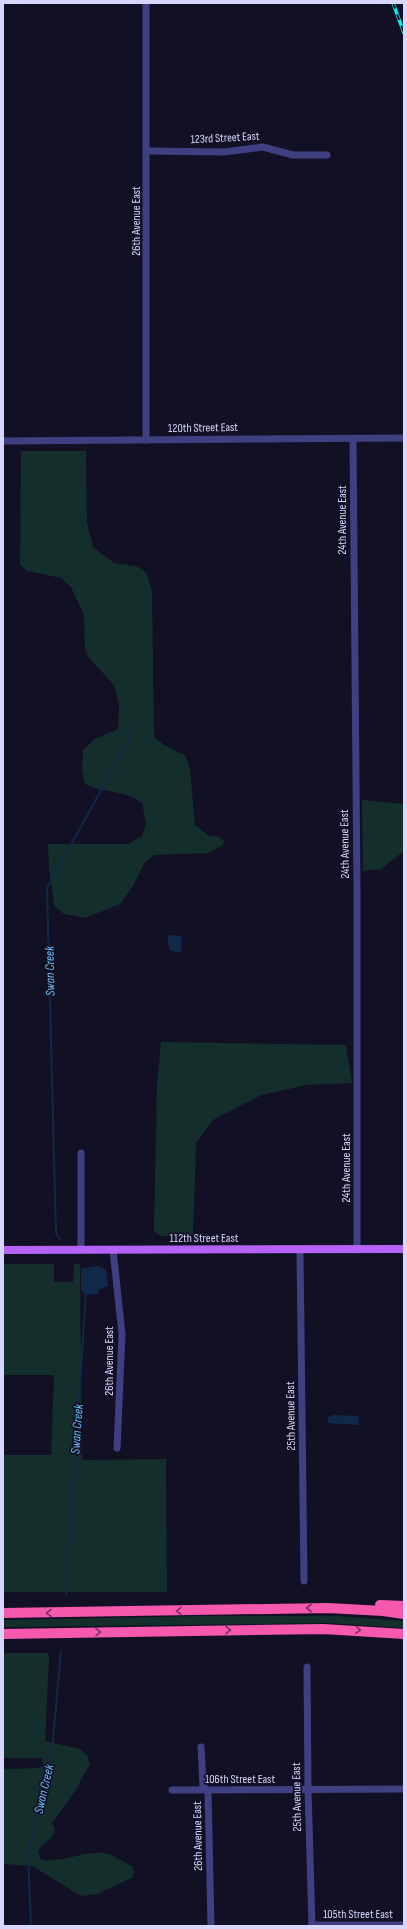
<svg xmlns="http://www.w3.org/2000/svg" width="407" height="1929" font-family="'Sofia Sans Condensed',sans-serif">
	<rect width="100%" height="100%" fill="#121025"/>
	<!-- green -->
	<g fill="#132e2b">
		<path d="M21 451H86L87 523 93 547 114 563 136 566 146 572 152 591 154 737 164 745 185 755 190 768 195 825 209 836 219 837 224 841 223 845 208 853 154 855 145 862 133 886 120 904 85 918 64 914 54 906 49 867 48 844H128L142 836 146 824 142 803C123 789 105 794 85 784L82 770 83 750 95 739 118 729 119 705 114 685 90 659 85 651 84 615 71 587 61 578 27 571 20 564Z"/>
		<polygon points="362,800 404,804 404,851 381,869 363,871"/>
		<polygon points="161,1042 346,1045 352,1083 307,1085 261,1095 213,1120 196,1143 193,1237 161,1236 154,1231 157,1083"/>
		<polygon points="3,1264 54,1264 54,1282 73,1282 74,1264 80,1264 82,1460 166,1459 167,1592 3,1592 3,1455 51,1455 54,1375 3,1375"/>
		<polygon points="202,1616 338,1616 404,1621 404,1628 328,1623 3,1627 3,1620"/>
		<path d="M3 1653H48L49 1658 45 1741 80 1749 87 1755 90 1764 75 1791 52 1823 55 1829 52 1837 38 1850 40 1859C60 1864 82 1851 104 1853 113 1855 124 1862 132 1866L134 1872 132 1878 97 1894 81 1896 32 1866 3 1864V1769L40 1768 43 1765 42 1758H3Z"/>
	</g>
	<!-- water -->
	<g fill="#112948">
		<path d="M168 935 181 936 182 950 180 952C168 953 168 947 168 935Z"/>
		<polygon points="96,1266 101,1267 106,1270 108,1286 99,1290 98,1294 84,1294 81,1289 81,1269"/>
		<polygon points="333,1415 358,1416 359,1425 328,1423 328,1417"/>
	</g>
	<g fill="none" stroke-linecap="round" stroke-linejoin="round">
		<!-- stream -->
		<g stroke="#112948" stroke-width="2">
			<polyline points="60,1239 56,1233 47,888 137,725"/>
			<polyline points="66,1594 86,1292"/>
			<polyline points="31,1926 28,1850 50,1773 61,1651"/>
		</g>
		<!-- minor -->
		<g stroke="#3e4081" stroke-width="7">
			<polyline points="147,151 224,152 263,147 293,155 327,155"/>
			<polyline points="353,439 357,890 357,1250"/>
			<polyline points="146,440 146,3"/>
			<polyline points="3,441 404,438"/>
			<polyline points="81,1250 81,1153"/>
			<polyline points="113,1250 122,1334 117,1448"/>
			<polyline points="300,1250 304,1581"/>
			<polyline points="307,1667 308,1789 312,1926"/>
			<polyline points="201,1747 203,1786 208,1791 211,1926"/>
			<polyline points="172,1790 404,1789"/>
			<polyline points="312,1925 404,1925"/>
		</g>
		<!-- major -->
		<polyline stroke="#b563f6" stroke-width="8" points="3,1250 404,1249"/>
		<!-- highway -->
		<g stroke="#f658ae" stroke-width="10">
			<polyline points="380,1605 404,1606"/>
			<polyline points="3,1613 328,1608 383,1611 404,1614"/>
			<polyline points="3,1634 323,1629 404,1634"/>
		</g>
		<!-- rail casing -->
		<g stroke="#0deaf1" stroke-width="3.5">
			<polyline id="rail" points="393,3 404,33"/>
		</g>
		<!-- rail -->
		<use href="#rail" stroke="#121025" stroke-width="2" stroke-dasharray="6" stroke-linecap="butt"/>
	</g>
	<!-- one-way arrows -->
	<defs><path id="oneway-chevron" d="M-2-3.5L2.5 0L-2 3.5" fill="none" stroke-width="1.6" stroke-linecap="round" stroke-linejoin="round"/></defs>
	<g stroke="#793063">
		<use href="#oneway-chevron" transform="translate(309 1608) rotate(180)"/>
		<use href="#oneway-chevron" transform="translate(179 1611) rotate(179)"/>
		<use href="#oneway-chevron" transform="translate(49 1613) rotate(179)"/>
		<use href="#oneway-chevron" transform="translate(228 1630) rotate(-1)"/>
		<use href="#oneway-chevron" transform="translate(358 1630) rotate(4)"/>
		<use href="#oneway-chevron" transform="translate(98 1632) rotate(-1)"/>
	</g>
	<g text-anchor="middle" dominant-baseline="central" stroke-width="3.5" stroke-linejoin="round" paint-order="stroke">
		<!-- street labels -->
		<g font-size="12" fill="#d8d6fd" stroke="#121025">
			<text transform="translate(225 138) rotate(-3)">123rd Street East</text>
			<text transform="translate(136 221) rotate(-90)">26th Avenue East</text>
			<text transform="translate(203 428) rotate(-1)">120th Street East</text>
			<text transform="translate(342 520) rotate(-90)">24th Avenue East</text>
			<text transform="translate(345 844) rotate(-91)">24th Avenue East</text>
			<text transform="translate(346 1168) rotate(-90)">24th Avenue East</text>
			<text x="204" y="1238">112th Street East</text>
			<text transform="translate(109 1361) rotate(-90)">26th Avenue East</text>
			<text transform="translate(291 1416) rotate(-91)">25th Avenue East</text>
			<text x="240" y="1779">106th Street East</text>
			<text transform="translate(297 1797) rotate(-91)">25th Avenue East</text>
			<text transform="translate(198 1836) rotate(-91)">26th Avenue East</text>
			<text x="358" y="1914">105th Street East</text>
		</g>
		<!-- water labels -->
		<g font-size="13" font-style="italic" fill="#6abff7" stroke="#121025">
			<text transform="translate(50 971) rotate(-91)">Swan Creek</text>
			<text transform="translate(77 1429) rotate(-86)">Swan Creek</text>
			<text transform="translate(44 1789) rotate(-77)">Swan Creek</text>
		</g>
	</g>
	<!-- border -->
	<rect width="407" height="1929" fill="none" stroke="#d8d6fd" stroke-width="8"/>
</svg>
